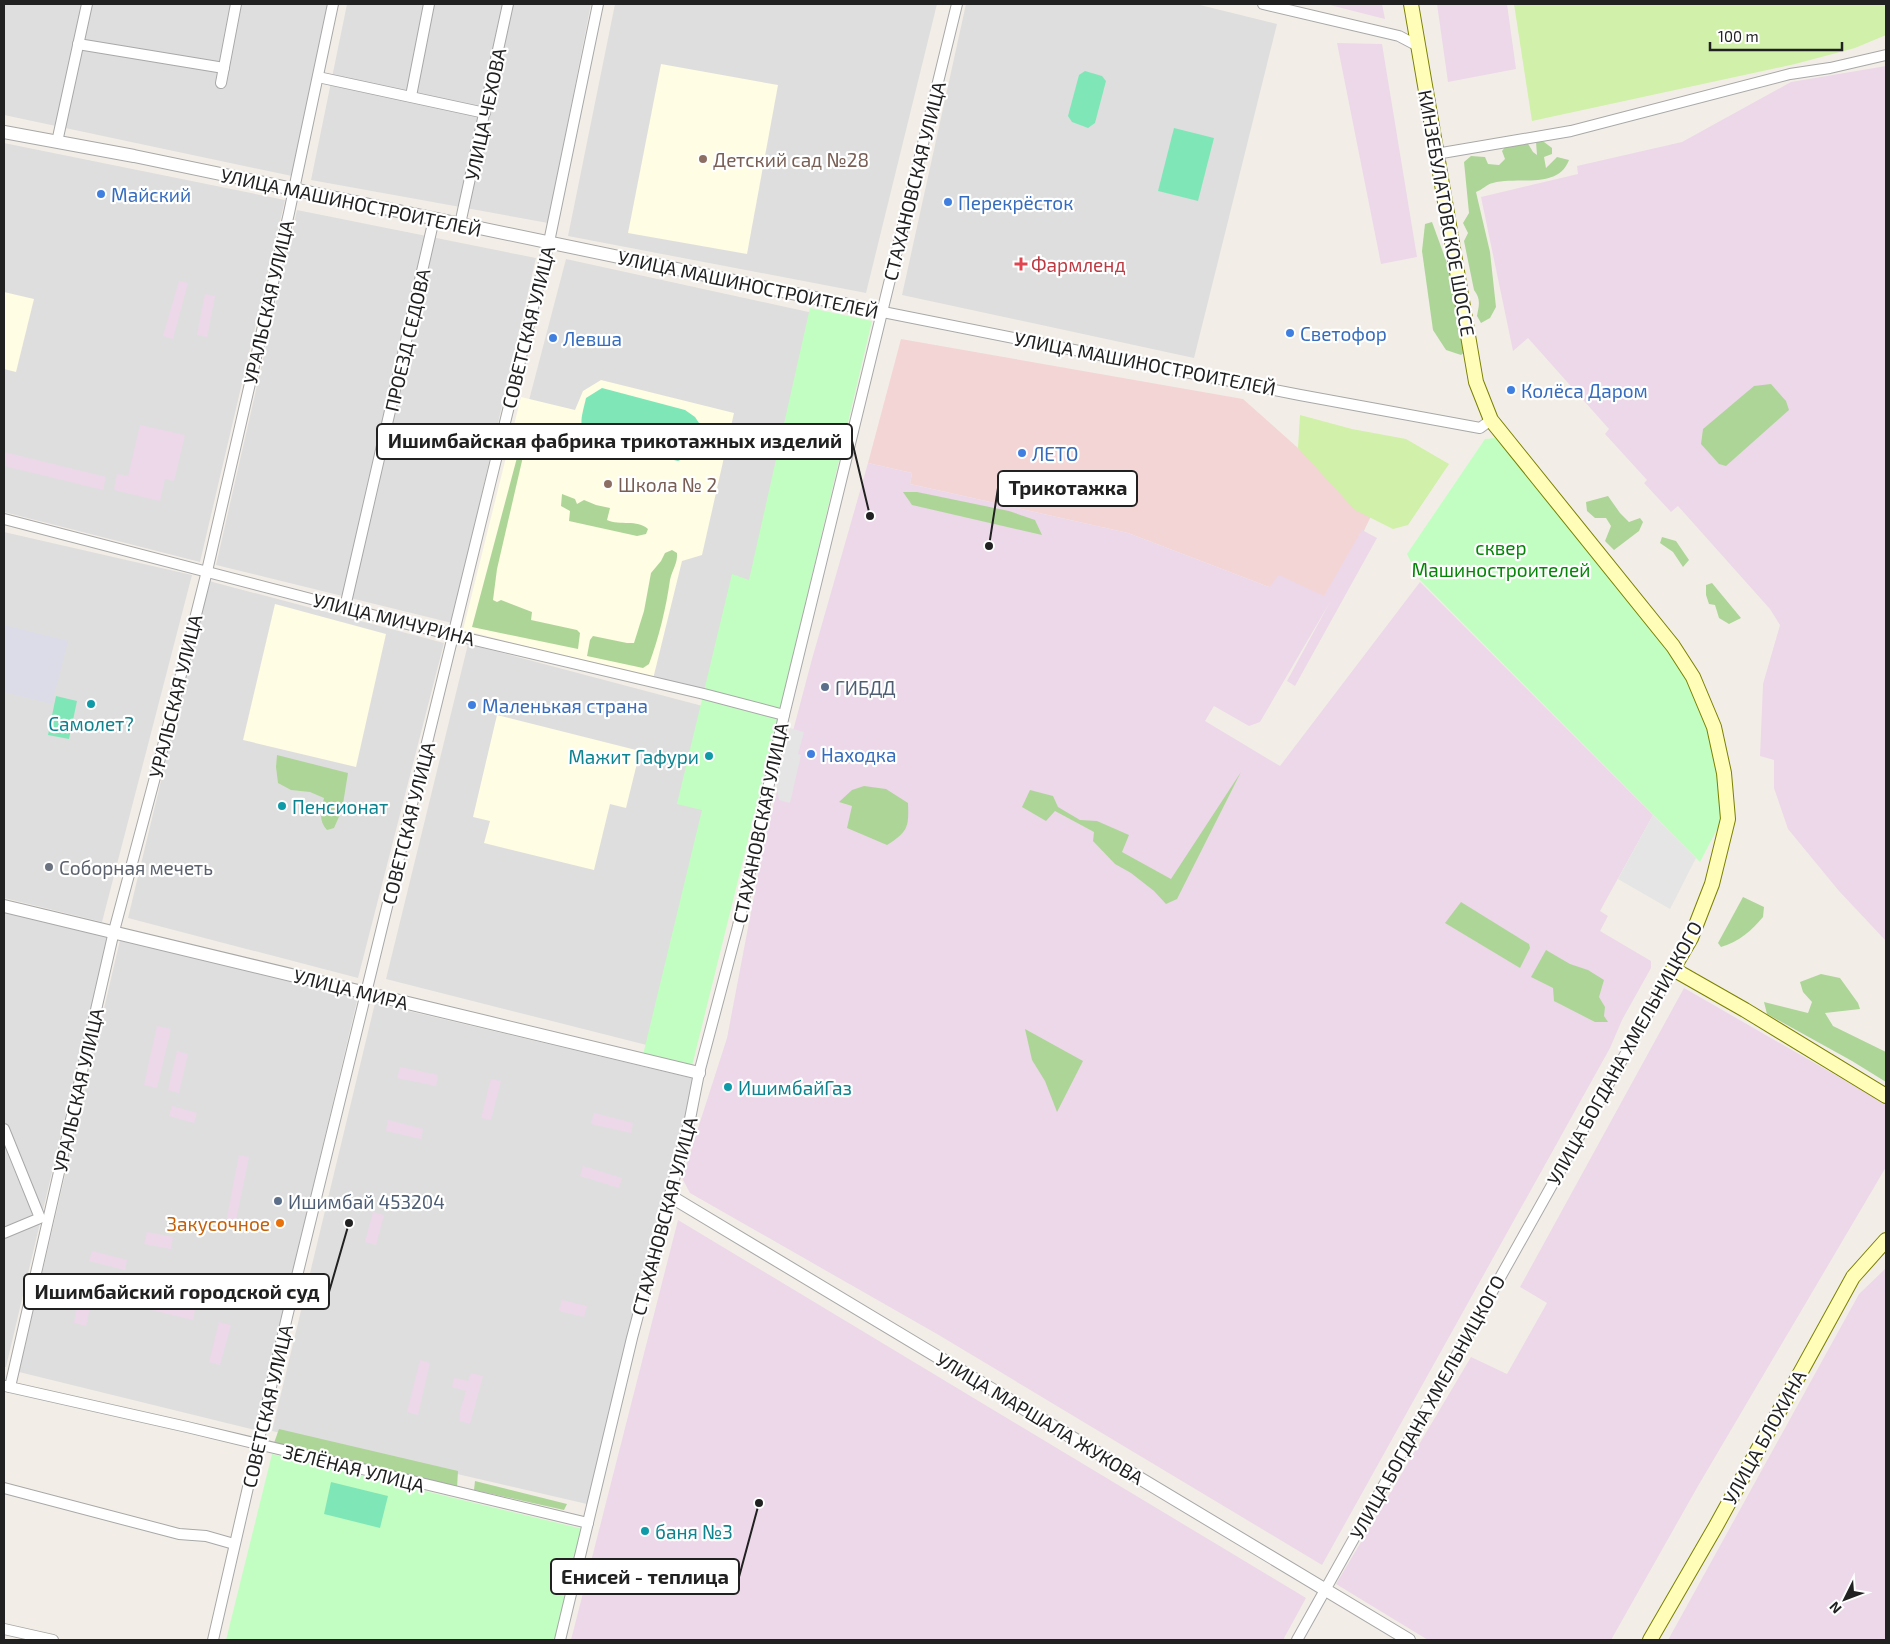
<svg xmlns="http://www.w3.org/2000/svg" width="1890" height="1644" font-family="'Exo 2',sans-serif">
	<rect width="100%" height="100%" fill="#f2eee7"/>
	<!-- residential -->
	<g fill="#dfdede">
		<polygon points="4,4 328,4 292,176 4,115"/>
		<polygon points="347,4 591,4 548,223 311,180"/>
		<polygon points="615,4 937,4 866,293 568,236"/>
		<polygon points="966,4 1196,4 1277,24 1194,358 902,295"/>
		<polygon points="4,143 285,200 200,562 4,512"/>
		<polygon points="297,210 536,258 452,623 216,565"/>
		<polygon points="566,259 859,323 769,706 469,629"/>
		<polygon points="4,532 192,575 102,922 4,898"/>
		<polygon points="209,581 444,643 358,978 128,918"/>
		<polygon points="468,644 774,725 690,1056 386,979"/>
		<polygon points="4,911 108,935 6,1367 4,1367"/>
		<polygon points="120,940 358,997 255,1430 19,1372"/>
		<polygon points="375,1003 695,1079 587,1504 272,1431"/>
	</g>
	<!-- commercial -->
	<polygon fill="#f4d5d6" points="901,339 1243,399 1372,514 1331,600 1269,587 1128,533 910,484 912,473 868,463"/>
	<!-- industrial -->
	<g fill="#ecd8e9">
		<polygon points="1326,4 1382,4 1385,19"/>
		<polygon points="1437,4 1507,4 1516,69 1448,82"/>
		<polygon points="1337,43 1382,44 1417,257 1381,264"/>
		<polygon points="1886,66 1886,941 1839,891 1788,829 1774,788 1774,760 1760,756 1763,684 1780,625 1770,609 1678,506 1671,512 1644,483 1647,480 1605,434 1609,429 1528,338 1513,351 1481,197 1578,174 1577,166 1682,142 1791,82"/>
		<polygon points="179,281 188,283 173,339 163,336"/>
		<polygon points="205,294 215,296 207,337 197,335"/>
		<polygon points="140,425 185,435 174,481 165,479 160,501 114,490 117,474 128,476"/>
		<polygon points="4,452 106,477 103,490 4,466"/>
		<polygon points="868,463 912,473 910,484 1128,533 1269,587 1279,575 1324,596 1362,530 1377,538 1295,686 1287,681 1330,602 1260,722 1249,726 1214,706 1205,721 1280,766 1420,582 1653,815 1600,911 1608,916 1600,931 1651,961 1651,968 1622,1020 1610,1048 1322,1565 937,1334 690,1193 682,1178 727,1038 766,833 812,659"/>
		<polygon points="1684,988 1886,1104 1886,1167 1698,1486 1611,1640 1428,1640 1336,1584 1471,1357 1507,1374 1547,1303 1520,1287"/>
		<polygon points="157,1026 171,1029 157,1088 144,1085"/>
		<polygon points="177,1051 188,1054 179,1093 168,1090"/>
		<polygon points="400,1067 438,1075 436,1086 397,1078"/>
		<polygon points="491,1079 501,1081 491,1120 481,1118"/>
		<polygon points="172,1106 197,1113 194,1123 169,1116"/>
		<polygon points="594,1113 633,1123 631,1133 591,1124"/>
		<polygon points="388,1120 423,1129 421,1139 386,1131"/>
		<polygon points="239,1155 249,1157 234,1230 225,1228"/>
		<polygon points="583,1166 622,1178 619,1188 580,1176"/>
		<polygon points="373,1212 384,1215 376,1245 365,1242"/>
		<polygon points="678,1220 1306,1598 1283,1640 571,1640"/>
		<polygon points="147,1232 173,1237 171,1249 144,1244"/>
		<polygon points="92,1251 127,1260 125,1270 89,1261"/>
		<polygon points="1886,1268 1886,1640 1668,1640 1859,1294"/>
		<polygon points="81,1287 94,1290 86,1326 74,1323"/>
		<polygon points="141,1297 195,1309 193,1320 139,1307"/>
		<polygon points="562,1300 587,1306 584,1317 559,1311"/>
		<polygon points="219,1322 231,1325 220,1365 209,1362"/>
		<polygon points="420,1360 430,1363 418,1415 407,1412"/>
		<polygon points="471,1373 483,1376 470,1424 460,1421 460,1411 466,1391 452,1387 454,1378 468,1381"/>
	</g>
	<!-- education -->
	<g fill="#fffde3">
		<polygon points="661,64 778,85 747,254 628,233"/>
		<polygon points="4,292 34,299 16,372 4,369"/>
		<polygon points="601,380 734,413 702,555 682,561 653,679 463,630 521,397 575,410 583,391"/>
		<polygon points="275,604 386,634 356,767 243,740"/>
		<polygon points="497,715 640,751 626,808 610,804 594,870 484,843 490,821 473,817"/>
	</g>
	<!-- grass -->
	<g fill="#d1f0a9">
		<polygon points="1514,4 1886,4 1886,35 1855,48 1795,64 1532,121"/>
		<polygon points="1300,415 1352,429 1406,439 1449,464 1408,525 1393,529 1355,510 1298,448"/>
	</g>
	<!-- forest -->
	<g fill="#aed598">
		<path d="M1527 142 1533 152 1537 155 1536 142H1544L1552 148V154L1544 157 1546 168 1557 157 1569 160C1558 190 1517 176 1493 183 1487 184 1482 190 1476 192L1490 252 1496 307 1490 318 1481 323 1477 316C1479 305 1481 299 1474 290L1464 241 1468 233 1463 223 1469 213 1464 162 1471 156 1485 157 1488 164 1499 165 1505 159 1502 151 1506 146Z"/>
		<polygon points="1432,222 1447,263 1465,352 1461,355 1446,350 1433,330 1422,251 1425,224"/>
		<polygon points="1771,384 1786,401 1789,410 1726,466 1719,464 1701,444 1703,429 1754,386"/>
		<polygon points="523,435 528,435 497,569 493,600 497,602 501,600 532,612 531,620 577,630 580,633 578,649 472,627"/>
		<polygon points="903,492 917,492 1009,511 1035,520 1042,535 912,505"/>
		<path d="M562 494 575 499 577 504 584 500 596 505 610 508 607 520C620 526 637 519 648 529L646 534 637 536 569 521 570 511 561 506Z"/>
		<polygon points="1608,496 1620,513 1629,522 1640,518 1643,522 1639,531 1614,550 1605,541 1611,526 1606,518 1595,518 1587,511 1586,502"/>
		<polygon points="1662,537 1676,541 1689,560 1683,567 1673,552 1660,543"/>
		<path d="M672 550 677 553C678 563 672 570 670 580 666 608 659 637 649 664L643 668 587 656 590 640 593 636 627 643H634L644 611 651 573 661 561 665 553Z"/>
		<polygon points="1712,583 1741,618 1729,624 1719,618 1715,605 1709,604 1706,595 1706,585"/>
		<path d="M277 755 348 773 342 810 334 828 327 830C318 820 321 810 324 798L310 792 291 790 278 783 276 767Z"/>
		<polygon points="1241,772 1177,899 1166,904 1154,891 1131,873 1115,864 1093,841 1094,832 1055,811 1046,821 1022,807 1030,790 1053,796 1058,807 1080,820 1097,821 1129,835 1122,852 1171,879"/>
		<path d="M864 786 886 789 908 803C909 827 908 832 887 845L847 828 852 806 839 802 852 790Z"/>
		<path d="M1743 897 1764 907 1763 917C1752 930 1739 942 1721 947L1718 943Z"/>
		<polygon points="1461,902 1529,944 1530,948 1520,968 1445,923"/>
		<polygon points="1546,950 1570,964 1588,970 1604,980 1599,997 1605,1007 1604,1016 1608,1022 1595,1022 1554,1001 1553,988 1531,977"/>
		<polygon points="1821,974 1840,978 1858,1003 1860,1009 1825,1013 1833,1026 1886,1052 1886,1082 1852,1061 1767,1014 1764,1002 1808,1013 1812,1002 1803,992 1800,982"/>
		<polygon points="1025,1029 1083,1061 1057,1112 1045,1081 1032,1060"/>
		<polygon points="279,1429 458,1471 457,1488 274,1443"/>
		<polygon points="475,1481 567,1504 564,1510 474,1490"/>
	</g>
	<!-- park -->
	<g fill="#c2fec2">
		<polygon points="810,308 872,321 776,727 692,1066 643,1055 702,810 677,804 732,574 749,580"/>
		<polygon points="1495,438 1541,489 1671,651 1703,709 1716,747 1724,816 1700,862 1420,580 1407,554 1485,439"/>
		<polygon points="272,1454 583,1529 555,1640 226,1640"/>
	</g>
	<!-- pitch -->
	<g fill="#7fe7b7">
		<polygon points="1085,71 1102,76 1106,81 1095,123 1088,128 1072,122 1068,116 1079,75"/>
		<polygon points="1174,128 1214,138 1198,201 1158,191"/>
		<path d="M602 388 685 410 695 417 701 426 699 440 692 453 685 458 678 461 595 441C575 430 582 417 586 398Z"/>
		<polygon points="56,696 77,701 69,739 48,735"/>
		<polygon points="331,1482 388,1496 380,1528 324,1514"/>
	</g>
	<!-- parking -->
	<g fill="#e5e5e5">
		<polygon points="790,728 804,732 798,754 801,755 790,803 779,800 776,781"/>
		<polygon points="1653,815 1696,858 1670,909 1618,879"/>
	</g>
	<!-- plaza -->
	<polygon fill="#dbdce8" points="4,625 68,641 52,704 4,692"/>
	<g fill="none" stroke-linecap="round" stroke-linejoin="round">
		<!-- minor casing -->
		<g stroke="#a8a8a8" stroke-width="12">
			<g id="minor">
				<polyline points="1263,4 1399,36 1418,46"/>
				<polyline points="78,44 224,68"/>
				<polyline points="318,77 485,113"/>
				<polyline points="221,83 236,4"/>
				<polyline points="411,96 429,4"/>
				<polyline points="57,142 87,4"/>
				<polyline points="1436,154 1571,131 1790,74 1830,68 1886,55"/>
				<polyline points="460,224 508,4"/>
				<polyline points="883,312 1300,395 1480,428 1491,420"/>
				<polyline points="4,519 411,625 704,694 784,715"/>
				<polyline points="345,607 434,219"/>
				<polyline points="4,1129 40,1218 4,1233"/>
				<polyline points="5,1386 187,1427 588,1523"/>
				<polyline points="10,1387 114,931 158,766 207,571 289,213 333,4"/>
				<polyline points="4,1488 179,1534 206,1536 234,1544"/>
				<polyline points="4,1629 53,1640"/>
				<polyline points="213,1640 287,1317 549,242 598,4"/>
				<polyline points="560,1640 632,1338 690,1119 699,1073 738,926 784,715 957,4"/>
				<polyline points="1297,1640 1673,969"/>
			</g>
		</g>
		<!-- tertiary casing -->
		<g stroke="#a8a8a8" stroke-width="14">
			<g id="tertiary">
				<polyline points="4,132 134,156 883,312"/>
				<polyline points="4,906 699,1073"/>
				<polyline points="670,1196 1409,1640"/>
			</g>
		</g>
		<!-- secondary casing -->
		<g stroke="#7b8000" stroke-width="16">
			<g id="secondary">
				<polyline points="1411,4 1476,382 1491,420 1673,646 1693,677 1714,727 1724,773 1728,819 1712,884 1691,938 1673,969 1745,1010 1886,1096"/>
				<polyline points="1650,1640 1716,1526 1853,1277 1886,1240"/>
			</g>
		</g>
		<!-- minor -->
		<use href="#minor" stroke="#fff" stroke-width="10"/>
		<!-- tertiary -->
		<use href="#tertiary" stroke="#fff" stroke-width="12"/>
		<!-- secondary -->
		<use href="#secondary" stroke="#fffdb8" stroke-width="14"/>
	</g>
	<!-- markers -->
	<g fill="#8d6e63" stroke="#fff" stroke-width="2">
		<circle cx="703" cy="159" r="5"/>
		<circle cx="608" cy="484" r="5"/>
	</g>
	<g fill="#3f7fe0" stroke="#fff" stroke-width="2">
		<circle cx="101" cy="194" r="5"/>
		<circle cx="948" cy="202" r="5"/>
		<circle cx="1290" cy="333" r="5"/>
		<circle cx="553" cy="338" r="5"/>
		<circle cx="1511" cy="390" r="5"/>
		<circle cx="1022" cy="453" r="5"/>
		<circle cx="472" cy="705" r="5"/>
		<circle cx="811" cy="754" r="5"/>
	</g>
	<path fill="#e0444e" stroke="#fff" stroke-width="2" d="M1018.5 256.5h5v5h5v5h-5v5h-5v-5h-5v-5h5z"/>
	<g fill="#5c6f8a" stroke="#fff" stroke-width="2">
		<circle cx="825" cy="687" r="5"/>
		<circle cx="278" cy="1201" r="5"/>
	</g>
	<g fill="#0f9aa8" stroke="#fff" stroke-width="2">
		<circle cx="91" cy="704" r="5"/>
		<circle cx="709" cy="756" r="5"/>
		<circle cx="282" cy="806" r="5"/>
		<circle cx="728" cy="1087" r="5"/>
		<circle cx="645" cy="1531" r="5"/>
	</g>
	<circle fill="#6b7280" stroke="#fff" stroke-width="2" cx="49" cy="867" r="5"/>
	<circle fill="#e8710a" stroke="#fff" stroke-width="2" cx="280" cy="1223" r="5"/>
	<g text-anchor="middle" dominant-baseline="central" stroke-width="4.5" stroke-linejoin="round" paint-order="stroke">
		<!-- street labels -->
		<g font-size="19" fill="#212121" stroke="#fff">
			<text transform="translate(485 114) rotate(-78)">УЛИЦА ЧЕХОВА</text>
			<text transform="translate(914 181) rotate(-76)">СТАХАНОВСКАЯ УЛИЦА</text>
			<text transform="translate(351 202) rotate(12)">УЛИЦА МАШИНОСТРОИТЕЛЕЙ</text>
			<text transform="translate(1447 213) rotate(80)">КИНЗЕБУЛАТОВСКОЕ ШОССЕ</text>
			<text transform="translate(748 284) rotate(12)">УЛИЦА МАШИНОСТРОИТЕЛЕЙ</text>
			<text transform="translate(268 302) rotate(-77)">УРАЛЬСКАЯ УЛИЦА</text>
			<text transform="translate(528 327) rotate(-76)">СОВЕТСКАЯ УЛИЦА</text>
			<text transform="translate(407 340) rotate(-77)">ПРОЕЗД СЕДОВА</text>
			<text transform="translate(1145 363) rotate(11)">УЛИЦА МАШИНОСТРОИТЕЛЕЙ</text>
			<text transform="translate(394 619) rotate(14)">УЛИЦА МИЧУРИНА</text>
			<text transform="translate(175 696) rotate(-76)">УРАЛЬСКАЯ УЛИЦА</text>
			<text transform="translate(408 823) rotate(-76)">СОВЕТСКАЯ УЛИЦА</text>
			<text transform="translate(760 823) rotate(-78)">СТАХАНОВСКАЯ УЛИЦА</text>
			<text transform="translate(351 989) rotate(14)">УЛИЦА МИРА</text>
			<text transform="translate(1624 1053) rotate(-61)">УЛИЦА БОГДАНА ХМЕЛЬНИЦКОГО</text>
			<text transform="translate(78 1090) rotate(-77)">УРАЛЬСКАЯ УЛИЦА</text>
			<text transform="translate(664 1216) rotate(-75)">СТАХАНОВСКАЯ УЛИЦА</text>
			<text transform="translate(267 1406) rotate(-77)">СОВЕТСКАЯ УЛИЦА</text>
			<text transform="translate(1427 1407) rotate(-61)">УЛИЦА БОГДАНА ХМЕЛЬНИЦКОГО</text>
			<text transform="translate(1040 1418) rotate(31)">УЛИЦА МАРШАЛА ЖУКОВА</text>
			<text transform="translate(1764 1437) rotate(-61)">УЛИЦА БЛОХИНА</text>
			<text transform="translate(354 1468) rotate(14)">ЗЕЛЁНАЯ УЛИЦА</text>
		</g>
		<!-- education labels -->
		<g font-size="19" fill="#785e54" stroke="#fff" text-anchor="start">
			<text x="713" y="159">Детский сад №28</text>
			<text x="618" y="484">Школа № 2</text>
		</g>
		<!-- shop labels -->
		<g font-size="19" fill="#366cbe" stroke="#fff" text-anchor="start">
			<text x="111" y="194">Майский</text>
			<text x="958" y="202">Перекрёсток</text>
			<text x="1300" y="333">Светофор</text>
			<text x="563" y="338">Левша</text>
			<text x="1521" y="390">Колёса Даром</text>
			<text x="1032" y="453">ЛЕТО</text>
			<text x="482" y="705">Маленькая страна</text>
			<text x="821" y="754">Находка</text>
		</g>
		<!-- health labels -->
		<g font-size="19" fill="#be3a42" stroke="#fff" text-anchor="start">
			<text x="1031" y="264">Фармленд</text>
		</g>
		<!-- park labels -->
		<g font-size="19" fill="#038605" stroke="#fff">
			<text x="1501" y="547">сквер<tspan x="1501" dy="22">Машиностроителей</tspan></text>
		</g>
		<!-- service labels -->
		<g font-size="19" fill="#4e5e75" stroke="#fff" text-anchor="start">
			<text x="835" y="687">ГИБДД</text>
			<text x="288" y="1201">Ишимбай 453204</text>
		</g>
		<!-- culture labels -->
		<g font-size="19" fill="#0d838f" stroke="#fff" text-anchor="start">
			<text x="91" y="723" text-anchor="middle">Самолет?</text>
			<text x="699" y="756" text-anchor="end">Мажит Гафури</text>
			<text x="292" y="806">Пенсионат</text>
			<text x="738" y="1087">ИшимбайГаз</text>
			<text x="655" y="1531">баня №3</text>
		</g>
		<!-- worship labels -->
		<g font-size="19" fill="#5b616d" stroke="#fff" text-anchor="start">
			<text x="59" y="867">Соборная мечеть</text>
		</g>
		<!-- food labels -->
		<g font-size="19" fill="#c56008" stroke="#fff" text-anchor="end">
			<text x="270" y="1223">Закусочное</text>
		</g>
	</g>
	<!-- callouts -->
	<path fill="none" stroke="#212121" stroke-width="2" d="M870 516L852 441M989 546L998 488M349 1223L329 1292M759 1503L739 1577"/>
	<g fill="#212121" stroke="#fff" stroke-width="2">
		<circle cx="870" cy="516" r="5"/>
		<circle cx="989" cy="546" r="5"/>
		<circle cx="349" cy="1223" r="5"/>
		<circle cx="759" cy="1503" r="5"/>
	</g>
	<g fill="#fff" stroke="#212121" stroke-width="2">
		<rect x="377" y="424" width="475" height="35" rx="5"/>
		<rect x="998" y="471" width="139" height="35" rx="5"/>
		<rect x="24" y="1274" width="305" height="35" rx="5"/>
		<rect x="551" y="1559" width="188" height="35" rx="5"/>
	</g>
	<g font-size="20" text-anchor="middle" font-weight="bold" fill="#212121">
		<text x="615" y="448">Ишимбайская фабрика трикотажных изделий</text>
		<text x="1068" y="495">Трикотажка</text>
		<text x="177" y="1299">Ишимбайский городской суд</text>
		<text x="645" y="1584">Енисей - теплица</text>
	</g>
	<!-- border -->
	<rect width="1890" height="1644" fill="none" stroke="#212121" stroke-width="10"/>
	<!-- north arrow -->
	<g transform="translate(1845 1599) rotate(228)" stroke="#ffffff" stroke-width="4" paint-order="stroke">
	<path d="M0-4L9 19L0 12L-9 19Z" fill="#212121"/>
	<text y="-8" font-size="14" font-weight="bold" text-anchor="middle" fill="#212121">N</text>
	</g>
	<!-- scale -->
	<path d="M1710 42v8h132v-8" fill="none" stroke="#212121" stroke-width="2.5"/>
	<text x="1718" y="42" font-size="15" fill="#212121" stroke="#ffffff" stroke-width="4" paint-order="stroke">100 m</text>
</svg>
